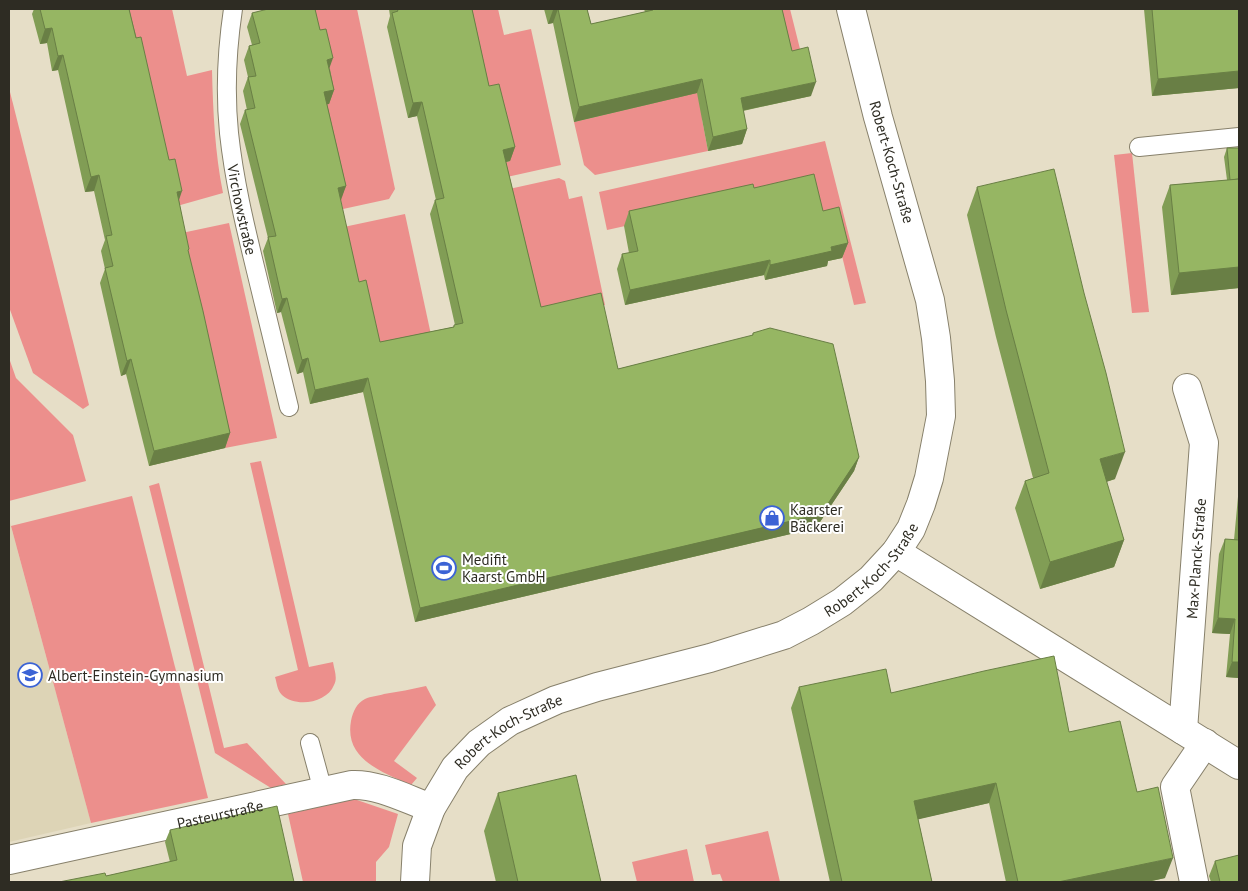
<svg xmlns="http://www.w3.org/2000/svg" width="1248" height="891" font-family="'PT Sans',sans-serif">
	<rect width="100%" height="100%" fill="#e6dec7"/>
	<!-- built -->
	<polygon fill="#ddd4b6" points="9,519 91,823 9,842"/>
	<!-- green -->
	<g fill="#ec8f8c">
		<path d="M111 9H172L187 76 212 70C213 112 215 153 223 193L177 206Z"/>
		<polygon points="320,9 357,9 395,189 389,199 343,209 333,169 307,12"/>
		<polygon points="464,9 498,9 504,35 531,29 561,165 435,193 432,180 510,161 484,100"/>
		<polygon points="774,9 790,9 803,61 702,119 708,151 595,175 584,165 574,122 666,100"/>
		<polygon points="9,88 89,405 83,409 33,373 9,307"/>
		<polygon points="825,141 866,303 854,305 834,223 747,199 607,230 599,192"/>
		<polygon points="1132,153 1149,312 1132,313 1114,155"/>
		<polygon points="559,178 565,181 569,199 582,196 605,305 535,321 505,190"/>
		<polygon points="405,214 433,344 374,356 339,228"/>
		<polygon points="229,223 277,438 225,448 177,234"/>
		<polygon points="9,358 16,378 73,435 86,481 9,501"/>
		<path d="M261 461 309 667 333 662C334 669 338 678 334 685 327 703 296 708 282 695 277 690 277 683 275 677L298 670 250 463Z"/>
		<polygon points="159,483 224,748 247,743 286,784 271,788 215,753 149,486"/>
		<polygon points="132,496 208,798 91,823 11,526"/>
		<path d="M426 686 436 705 394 761 417 778 411 785C383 772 344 760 351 721 353 711 357 703 365 699 371 696 378 696 384 694 398 692 412 689 426 686Z"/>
		<polygon points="354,799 398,814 389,847 376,862 376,882 303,882 288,814"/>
		<polygon points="768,831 780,882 723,882 720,874 712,875 705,845"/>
		<polygon points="687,849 694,882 637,882 632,862"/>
	</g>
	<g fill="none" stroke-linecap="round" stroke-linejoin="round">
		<!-- service casing -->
		<g stroke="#87806b" stroke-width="20">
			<g id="service">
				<path id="s1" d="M233 9C227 49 225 93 229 133 234 180 245 226 256 271 267 316 278 362 289 407"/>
				<polyline points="1139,147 1239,137"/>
				<polyline points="310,743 323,791"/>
			</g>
		</g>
		<!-- minor casing -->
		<g stroke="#87806b" stroke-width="30">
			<g id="minor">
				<polyline points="896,552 1239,765"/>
				<path id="s2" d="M1183 730 1204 443 1187 388"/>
				<path id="s3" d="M9 860 352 785C379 784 406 799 431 808"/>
				<path id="s4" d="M415 882 417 846 431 808 455 768 479 743 510 721 556 700 597 687 710 658 784 635 811 621 842 602 871 579 896 552 911 529 921 504 929 478 941 416 940 381 936 338 930 300 878 117 851 9"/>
				<polyline points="1194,882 1175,787 1205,743"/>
			</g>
		</g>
		<!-- service -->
		<use href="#service" stroke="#fff" stroke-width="18"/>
		<!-- minor -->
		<use href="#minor" stroke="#fff" stroke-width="28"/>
	</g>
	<!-- wall -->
	<g fill="#819d55">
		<polygon points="34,9 129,9 179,200 188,252 230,433 225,448 149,466 126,374 121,376 100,283 105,269 101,251 105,240 94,191 85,192 58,70 52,71 47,43 40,44 32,14"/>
		<polygon points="389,9 472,9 489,86 515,147 510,161 506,162 541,307 618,369 752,336 753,333 859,457 854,471 816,528 415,622 363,392 310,404 303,372 297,374 281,312 277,313 263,251 268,238 240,124 245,110 247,110 243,91 248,77 244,60 249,46 252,45 247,27 252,13 330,69 334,90 329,104 327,104 346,186 340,200 359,282 380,342 453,327 455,325 430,214 435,200 436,200 417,116 408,118 387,27 390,16"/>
		<polygon points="544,9 587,9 591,24 645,12 644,9 782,9 792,51 811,96 743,111 747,129 742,144 708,151 697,93 574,122 553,23 548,24"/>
		<polygon points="1144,9 1239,9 1239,88 1152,96"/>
		<polygon points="1227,148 1239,148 1239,288 1171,295 1162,207 1170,185 1227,180 1224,157"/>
		<polygon points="977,187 1115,479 1106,482 1124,540 1114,567 1040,589 1015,508 1025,481 1033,478 996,337 967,215"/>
		<polygon points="754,188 823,211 848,243 842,258 828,261 827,266 765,280 764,275 625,305 617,269 622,254 629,253 624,226 629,211"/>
		<polygon points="1239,486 1239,678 1226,677 1230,634 1212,633 1219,554 1225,539 1234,540"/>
		<polygon points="799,687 891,693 1069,732 1165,878 1147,882 1006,882 989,803 918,819 932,882 830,882 791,708"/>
		<polygon points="498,793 601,882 496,882 484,831"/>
		<polygon points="170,830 294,882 106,876 170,862 165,842"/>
		<polygon points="1215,861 1239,882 1211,882 1209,876"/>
	</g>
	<!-- shaded-wall -->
	<g fill="#697f45">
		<polygon points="558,9 553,23 548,24 553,10"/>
		<polygon points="52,28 47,43 40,44 45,29"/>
		<polygon points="63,55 58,70 52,71 58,56"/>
		<polygon points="333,58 328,72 327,60"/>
		<polygon points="1239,71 1239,88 1152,96 1158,79"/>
		<polygon points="702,79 697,93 574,122 579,107"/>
		<polygon points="816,82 811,96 736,112 741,98"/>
		<polygon points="334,90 329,104 319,106 324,92"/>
		<polygon points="422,102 417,116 408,118 413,103"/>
		<polygon points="747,129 742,144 708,151 713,137"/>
		<polygon points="515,147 510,161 498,164 503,150"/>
		<polygon points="99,175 94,191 85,192 91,177"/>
		<polygon points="346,186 341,200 333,202 338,188"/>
		<polygon points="182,191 177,206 177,192"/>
		<polygon points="848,243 842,258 828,261 827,266 765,280 770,265 831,247"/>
		<polygon points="770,260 764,275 625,305 630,290"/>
		<polygon points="1239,267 1239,288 1171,295 1179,273"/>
		<polygon points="287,298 281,312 277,313 282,299"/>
		<polygon points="308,358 303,372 297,374 302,360"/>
		<polygon points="131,359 126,374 121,376 127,361"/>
		<polygon points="368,378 363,392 310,404 315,390"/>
		<polygon points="230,433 225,448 149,466 154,451"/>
		<polygon points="1125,452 1115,479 1090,487 1100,459"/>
		<polygon points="859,457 854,471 816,528 415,622 420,608"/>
		<polygon points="1124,540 1114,567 1040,589 1050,562"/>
		<polygon points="1218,618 1235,619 1230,634 1212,633"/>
		<polygon points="1232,662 1239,662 1239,678 1226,677"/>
		<polygon points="996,783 989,803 907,822 914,801"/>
		<polygon points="1173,858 1165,878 1147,882 1058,882"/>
	</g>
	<!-- building -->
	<g fill="#96b663" stroke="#697f45">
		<polygon points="40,9 129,9 136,38 141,37 169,160 175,159 182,191 177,192 189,249 188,250 203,311 230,433 154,451 131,359 127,361 105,268 113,266 106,236 112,235 99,175 91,177 63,55 58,56 52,28 45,29"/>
		<polygon points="268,9 315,9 320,30 326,29 333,58 327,60 334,90 324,92 346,186 338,188 359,282 366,280 380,342 454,327 454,325 463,323 435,200 444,198 422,102 413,103 392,13 398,11 397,9 472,9 489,86 499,84 515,147 503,150 541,307 601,293 618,369 753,335 753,333 770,328 833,344 859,457 821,514 420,608 368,378 315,390 308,358 302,360 287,298 282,299 268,237 276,236 245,110 255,108 248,77 256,76 249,46 260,43 252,13"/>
		<polygon points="553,9 587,9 591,24 653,10 653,9 782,9 792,51 808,47 816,82 741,98 747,129 713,137 702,79 579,107 558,9 553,10"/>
		<polygon points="1152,9 1239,9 1239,71 1158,79"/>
		<polygon points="1227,148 1239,148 1239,179 1230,180"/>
		<polygon points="1054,169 1084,293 1106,373 1125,452 1100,459 1124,540 1050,562 1025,481 1049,473 1006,310 977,187"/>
		<polygon points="814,174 823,211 839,207 848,243 831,247 832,251 770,265 770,260 630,290 622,254 638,251 629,211 753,184 754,188"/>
		<polygon points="1239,179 1239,267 1179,273 1170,185"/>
		<polygon points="1239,533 1239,662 1232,662 1235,619 1218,618 1225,539 1239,540"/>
		<polygon points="1054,656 1069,732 1120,721 1137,792 1158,787 1173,858 1058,882 1018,882 996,783 914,801 932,882 842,882 799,687 886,669 891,693 984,671"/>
		<polygon points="576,775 601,882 518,882 498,793"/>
		<polygon points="277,806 294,882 59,882 105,873 106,876 177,860 170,830"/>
		<polygon points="1239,855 1239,882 1220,882 1215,861"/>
	</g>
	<!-- icons -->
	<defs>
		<g id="shop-ring" transform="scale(1.25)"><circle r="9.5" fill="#fff" stroke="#3b63d5" stroke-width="1.5"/><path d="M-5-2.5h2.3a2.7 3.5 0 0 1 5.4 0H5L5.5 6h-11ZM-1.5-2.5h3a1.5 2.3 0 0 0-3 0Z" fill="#3b63d5"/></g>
		<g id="stadium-ring" transform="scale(1.25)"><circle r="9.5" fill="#fff" stroke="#3b63d5" stroke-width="1.5"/><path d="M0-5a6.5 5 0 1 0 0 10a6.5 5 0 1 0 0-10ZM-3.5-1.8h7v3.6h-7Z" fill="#3b63d5"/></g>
		<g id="school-ring" transform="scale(1.25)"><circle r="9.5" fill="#fff" stroke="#3b63d5" stroke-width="1.5"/><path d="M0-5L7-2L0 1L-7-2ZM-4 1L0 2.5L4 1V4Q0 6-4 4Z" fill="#3b63d5"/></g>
	</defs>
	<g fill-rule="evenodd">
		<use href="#shop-ring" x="772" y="518"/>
		<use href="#stadium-ring" x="444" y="568"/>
		<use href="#school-ring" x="30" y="675"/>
	</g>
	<g text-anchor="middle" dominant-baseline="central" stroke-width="4" stroke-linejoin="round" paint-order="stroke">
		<!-- street labels -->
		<g font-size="15" fill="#2e2c23" stroke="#fff">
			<text transform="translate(892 162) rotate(74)">Robert-Koch-Straße</text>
			<text stroke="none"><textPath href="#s1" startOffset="202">Virchowstraße</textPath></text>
			<text stroke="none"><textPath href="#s2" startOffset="172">Max-Planck-Straße</textPath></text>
			<text stroke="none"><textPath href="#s4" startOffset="594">Robert-Koch-Straße</textPath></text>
			<text stroke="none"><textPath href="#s4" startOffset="189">Robert-Koch-Straße</textPath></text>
			<text stroke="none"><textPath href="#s3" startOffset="216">Pasteurstraße</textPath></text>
		</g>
		<!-- poi labels -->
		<g font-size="15" fill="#2e2c23" stroke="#fff" text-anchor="start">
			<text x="790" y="509">Kaarster<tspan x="790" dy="17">Bäckerei</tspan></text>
			<text x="462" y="559">Medifit<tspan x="462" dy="17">Kaarst GmbH</tspan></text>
			<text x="48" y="675">Albert-Einstein-Gymnasium</text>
		</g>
	</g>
	<!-- border -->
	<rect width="1248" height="891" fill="none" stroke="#2e2c23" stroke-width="20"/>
</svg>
